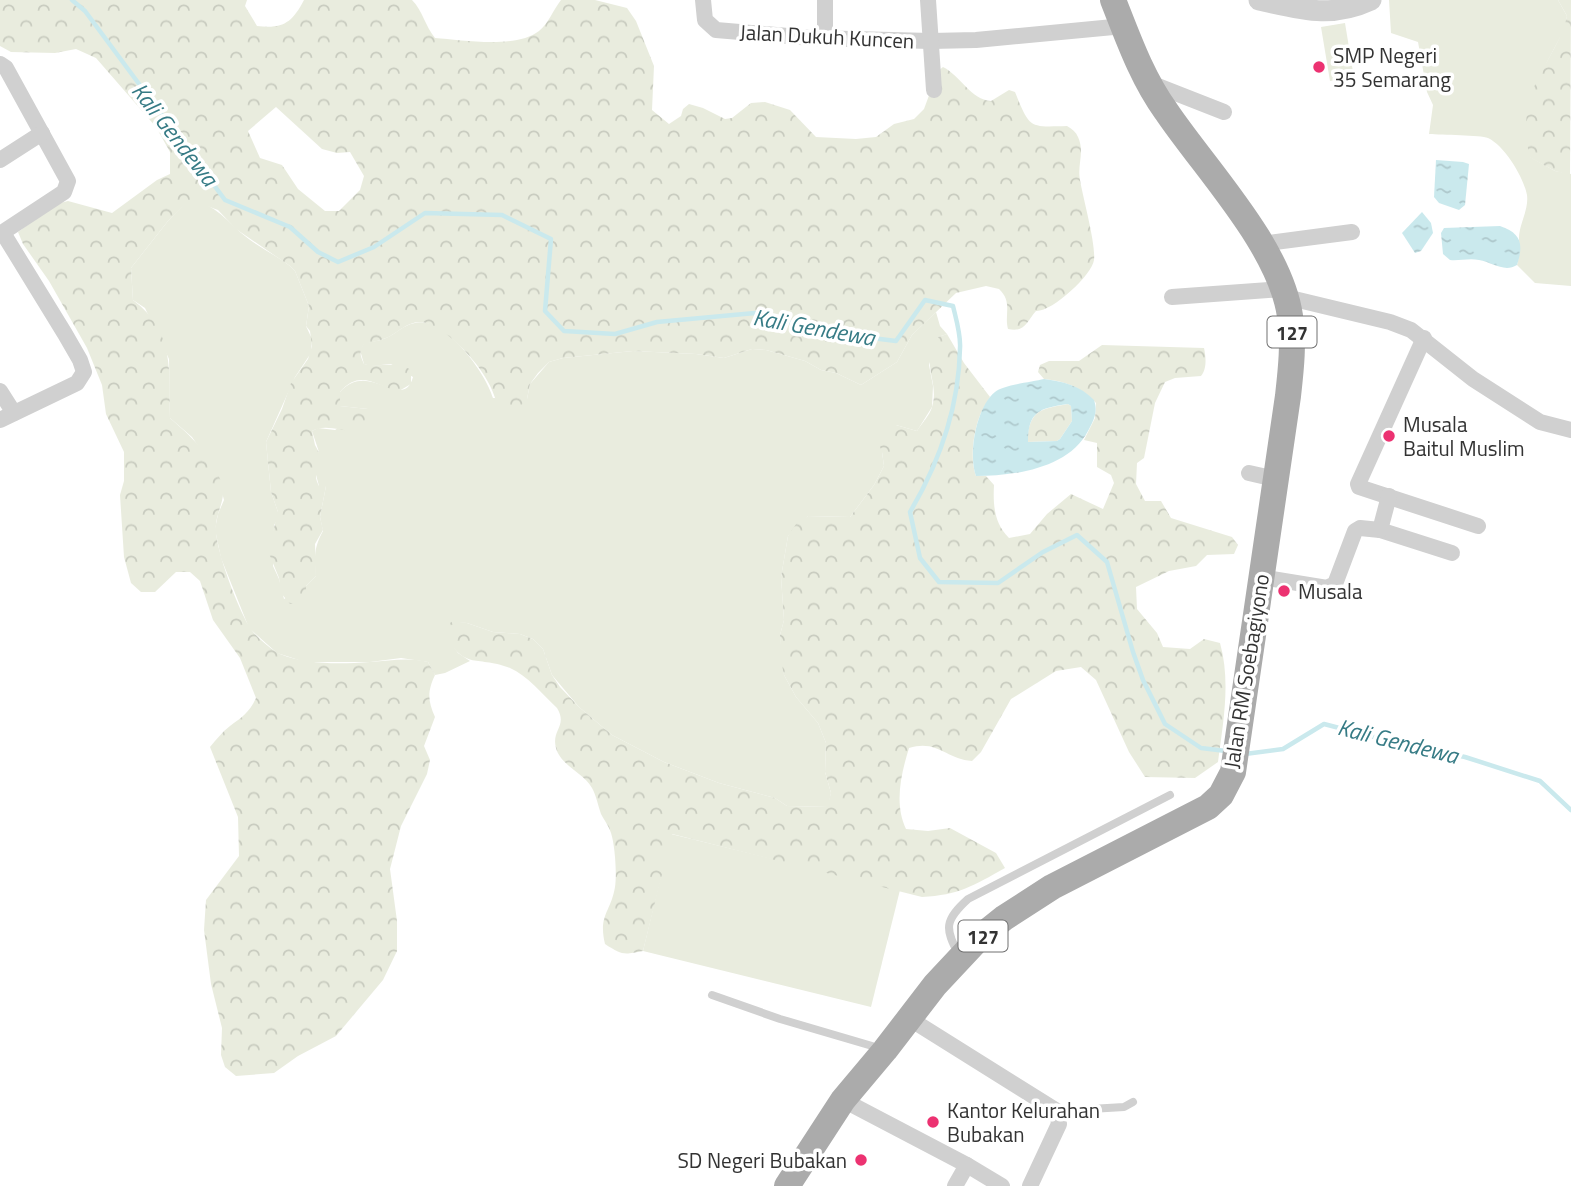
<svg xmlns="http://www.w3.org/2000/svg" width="1571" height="1186" font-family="'Titillium Web',sans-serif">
	<defs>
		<pattern id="forest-crowns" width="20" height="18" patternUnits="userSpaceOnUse" patternTransform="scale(1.75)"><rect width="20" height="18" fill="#e9ecde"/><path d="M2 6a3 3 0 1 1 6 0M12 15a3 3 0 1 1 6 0" fill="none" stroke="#c8cbbf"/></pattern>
		<pattern id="water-ripples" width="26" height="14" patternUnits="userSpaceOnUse" patternTransform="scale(1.75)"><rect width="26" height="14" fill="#cae9ed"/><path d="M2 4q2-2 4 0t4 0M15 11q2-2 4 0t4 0" fill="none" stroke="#aec8cc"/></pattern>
	</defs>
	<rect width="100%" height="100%" fill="#fff"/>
	<!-- grass -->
	<g fill="#e9ecde">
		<path d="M1389 0H1558L1567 16 1564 30 1547 62 1527 115 1530 157 1555 171 1571 174V286L1535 283 1517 265C1520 255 1519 247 1519 238 1519 224 1529 210 1527 195 1524 178 1505 146 1488 138 1481 135 1441 135 1429 134L1433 105 1427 92 1418 42 1391 33Z"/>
		<polygon points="1345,23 1354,78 1330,81 1321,27"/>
		<path d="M190 199C222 207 228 225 253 242 265 250 278 257 290 266L295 271 309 306 306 326 312 339 311 353 295 377 266 442 271 492 278 512V519L274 525 273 566 279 579 284 599 306 586 316 576C314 558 314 547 323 531L320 517 326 486H319L315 471 319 452 312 431 318 428 335 430 368 409 340 406V392C369 359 403 413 413 377L391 364 371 366 364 364 360 350 364 343C371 342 379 341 386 338 396 334 403 325 415 323 444 315 486 373 493 398L527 399 530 384 549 362 563 358 633 351 696 354 724 358 752 349 766 350 805 361 821 370 836 373 861 385 897 362 912 335 936 312 940 326 947 334 938 337 929 365 933 386 932 407 917 431 896 425 882 452 884 466 874 485 850 517 808 516 788 536 781 577 784 620 780 635 784 675 796 697 818 723 826 743 825 772 831 793 828 807 787 806 775 798 719 783 664 762 612 735 579 707 552 675 543 649 533 639 520 634 493 632 467 623 453 622 442 630 458 653 470 661 445 673 435 675 428 662 401 658 370 662H305L277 653 249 628 221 558 215 529 218 514 224 500 217 474 192 437 170 418 169 359 145 308 133 300 131 268 168 221Z"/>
		<polygon points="671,834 900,890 871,1007 643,951"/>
	</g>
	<!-- forest -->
	<g fill="url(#forest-crowns)" fill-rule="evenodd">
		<path d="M0 0H247L245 6 257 26C283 29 292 23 304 0H412C423 11 425 26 435 38 463 40 516 49 539 31 549 23 553 10 561 0H595L627 8 636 21 654 66 652 110 669 124 681 116 683 109 689 104 703 108 725 119 732 118 751 103 765 102 790 110 816 137 856 139 876 137 894 124 914 119 924 109 938 71 943 67C961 76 971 100 991 101L1009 90 1015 92C1030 129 1029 127 1067 126 1072 129 1076 132 1078 137 1085 152 1077 165 1080 180 1083 198 1096 244 1094 260 1092 275 1052 312 1036 311 1027 321 1025 333 1008 329 1004 315 1013 302 999 289L986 286 956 293 912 335 897 362 861 385 836 373 821 370 805 361 766 350 752 349 724 358 696 354 633 351 563 358 549 362 538 373 530 384 527 399 511 417C494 405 497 398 488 382 478 362 443 323 420 322 406 322 397 334 386 338 379 341 371 342 364 344 359 351 360 356 364 364 380 368 396 360 411 370V384L399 391C376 387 361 368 340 392V406L368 409 374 414 369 427C351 438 329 421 312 431L315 445 322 458C317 469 313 475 319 486H326L320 517 323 530 315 544 316 576 306 586V593L297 604H290L281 593 279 578 268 551 278 512 271 492 266 442 282 409 291 383 308 359 312 346 310 331 306 326 309 306 295 271 290 266 236 229 218 210 190 200 168 221 131 268 133 300C175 332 169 371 170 418 191 436 213 457 222 484 227 501 214 514 216 531 217 553 237 606 249 626 254 635 271 650 280 654 307 665 341 664 370 662 390 661 407 657 428 662L435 675C427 692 428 701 435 717L424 746 430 760 427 774 401 826 390 869 397 921V951L383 980 336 1036 298 1056 274 1073 236 1076 225 1067 221 1055 222 1028 211 984 204 930 206 900 239 856 238 817 210 747C216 740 222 732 230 726 242 717 249 713 256 698L240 658 213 620 200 581 190 572H176L155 592H141L131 583 124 557 120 495 124 481V452L106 414 102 385 87 348 49 281 23 244 18 232 56 204 68 201 112 213 157 180 170 174V152L156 127 96 58 76 49 55 53 11 52 0 46ZM276 107 322 149 337 153 350 152 364 176 360 190 339 211H325L298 189 282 165 260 158 248 131Z"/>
		<path d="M1558 0H1571L1570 175 1555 171 1529 157C1527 140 1524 120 1529 102 1537 71 1560 47 1567 16Z"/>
		<path d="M947 334 964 363 990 397C986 404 981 411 979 418 973 435 970 460 976 476H986L994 485C993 505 994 523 1009 538L1030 534 1047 514 1071 494 1103 509 1114 483 1111 475 1097 467V443L1084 440 1095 418 1096 403C1082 387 1064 381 1044 379L1038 372 1040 365 1049 361H1079L1102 345 1204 348C1206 357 1207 369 1201 376L1175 378 1165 382 1155 403 1144 458 1137 463 1136 484 1145 501H1161L1171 518 1232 537 1238 545 1234 554 1207 555 1196 566 1169 571 1136 587 1137 609 1157 633 1163 647 1190 649 1204 639 1220 643C1231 682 1223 723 1218 762L1195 778 1145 777 1129 752 1096 680 1081 667 1056 671 1011 699 981 752 972 761C946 759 937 739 909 748 901 774 894 804 906 829L928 831 950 828 996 853 1005 868C973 886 959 895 922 897L672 834 643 951C623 955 622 955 605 944 598 915 611 912 615 887 617 874 615 845 611 833 609 826 604 820 601 814 598 805 596 795 592 788 583 772 561 766 556 748 551 730 568 726 557 708 543 695 527 675 510 668 473 654 466 673 441 629L453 621 467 623 493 632 520 634 533 639 543 649 552 675 560 687 579 707 612 735 664 762 719 783 775 798 787 806 827 807 831 793 825 772 826 743 818 723 796 697 784 675 781 660 780 635 784 620 781 577 788 536 796 524 808 516 850 517 874 485 884 466 882 452 877 439 888 426 896 425 917 431C921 424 930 415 932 407 940 381 919 365 938 337Z"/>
		<path d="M1068 404 1071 406 1072 421 1060 439 1057 441 1027 442C1029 411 1039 409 1068 404Z"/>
	</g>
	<!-- water -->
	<g fill="url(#water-ripples)" fill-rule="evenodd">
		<polygon points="1436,160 1463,162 1469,164 1465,205 1459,210 1439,203 1434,197"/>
		<polygon points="1422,212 1431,223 1433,233 1421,251 1415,253 1402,233"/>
		<path d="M1500 226C1521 233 1524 244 1517 265 1504 273 1492 262 1479 260 1469 258 1459 261 1450 260L1443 254 1441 233 1444 228Z"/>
		<path d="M1044 379C1062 381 1081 386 1094 400 1098 412 1094 420 1088 431 1069 468 1015 476 976 476 968 455 976 407 995 392 1003 385 1032 382 1044 379ZM1068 404 1071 406 1072 421 1060 439 1057 441 1028 442C1028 412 1039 408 1068 404Z"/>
	</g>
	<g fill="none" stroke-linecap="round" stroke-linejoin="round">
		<!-- stream -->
		<g stroke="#cae9ed" stroke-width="4.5">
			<path d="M72 0 85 11 225 200 290 227 318 252 338 262 374 247 425 213 502 215 551 239 545 311 564 331 615 334 657 322 755 313 824 332 896 341 925 300 953 306C956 319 961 335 960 348 959 406 939 463 910 512L920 558 939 582 998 583 1043 552 1077 535 1107 562 1133 652 1143 680 1165 724 1201 748 1226 751"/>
			<polyline points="1245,754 1283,749 1324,724 1397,743 1465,757 1540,781 1571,810"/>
		</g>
		<!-- service -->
		<g stroke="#d0d0d0" stroke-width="8">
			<path d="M959 955C944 928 945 920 968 899L1170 795"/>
			<polyline points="712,995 780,1019 879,1048"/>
			<polyline points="1057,1111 1124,1107 1133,1102"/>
		</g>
		<!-- minor -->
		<g stroke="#d0d0d0" stroke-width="16">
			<polyline points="703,0 705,20 716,30 812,38 931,41 976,40 1124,26"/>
			<polyline points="928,0 934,90"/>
			<polyline points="825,39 825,0"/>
			<polyline points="0,64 6,68 68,181 64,192 0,234"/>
			<polyline points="1150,83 1224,112"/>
			<polyline points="0,160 42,133"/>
			<polyline points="1260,244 1352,232"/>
			<polyline points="1172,297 1282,289"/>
			<polyline points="1286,297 1390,322 1411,330 1473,379 1540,422 1571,430"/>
			<polyline points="1424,338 1358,484 1359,487 1478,526"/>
			<polyline points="0,391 14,413"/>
			<polyline points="0,420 77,383 84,372 80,360 65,334 3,233"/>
			<polyline points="1249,473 1275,479"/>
			<polyline points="1380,530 1452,553"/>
			<polyline points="1261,577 1327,588 1335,584 1355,531 1360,528 1380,530 1389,496"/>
			<polyline points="910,1019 1057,1111 1059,1124 1030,1186"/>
			<polyline points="843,1100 967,1165 955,1186"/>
			<polyline points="967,1165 1002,1186"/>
		</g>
		<!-- tertiary -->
		<path stroke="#d0d0d0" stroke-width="21" d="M1259 0C1301 9 1330 19 1371 0"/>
		<!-- primary -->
		<path stroke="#ababab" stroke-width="26" d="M787 1186 843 1100 885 1050 935 985 979 938 1004 918 1052 887 1208 807 1221 795 1233 772 1288 396C1291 369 1294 343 1290 316 1280 246 1205 169 1166 111 1142 78 1128 38 1113 0"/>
	</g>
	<!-- markers -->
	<g fill="#ec3271" stroke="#fff" stroke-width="2.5">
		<circle cx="1319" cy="67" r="7"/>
		<circle cx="1389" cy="436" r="7"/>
		<circle cx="1284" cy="591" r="7"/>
		<circle cx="933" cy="1122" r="7"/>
		<circle cx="861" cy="1160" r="7"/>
	</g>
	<g text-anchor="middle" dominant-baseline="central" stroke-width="7" stroke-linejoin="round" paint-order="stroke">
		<!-- shield labels -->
		<g fill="#fff" stroke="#707070" stroke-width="2">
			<rect x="1267.5" y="316.5" width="49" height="31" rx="5"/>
			<rect x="958.5" y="920.5" width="49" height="31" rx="5"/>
		</g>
		<g font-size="19" font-weight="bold" fill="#333">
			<text x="1292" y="332">127</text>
			<text x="983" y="936">127</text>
		</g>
		<!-- street labels -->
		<g font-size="21" fill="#333" stroke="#fff">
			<text transform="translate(827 36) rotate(3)">Jalan Dukuh Kuncen</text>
			<text transform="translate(1246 671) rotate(-81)">Jalan RM Soebagiyono</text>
		</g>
		<!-- poi labels -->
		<g font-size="21" fill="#333" stroke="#fff" text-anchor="start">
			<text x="1333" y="55">SMP Negeri<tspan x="1333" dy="24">35 Semarang</tspan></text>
			<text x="1403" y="424">Musala<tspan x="1403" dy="24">Baitul Muslim</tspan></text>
			<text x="1298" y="591">Musala</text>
			<text x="947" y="1110">Kantor Kelurahan<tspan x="947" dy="24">Bubakan</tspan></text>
			<text x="847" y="1160" text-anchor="end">SD Negeri Bubakan</text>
		</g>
		<!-- water labels -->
		<g font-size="23" font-style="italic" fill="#367b85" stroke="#fff">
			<text transform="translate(175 134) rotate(52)">Kali Gendewa</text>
			<text transform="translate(814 327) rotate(10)">Kali Gendewa</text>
			<text transform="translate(1398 741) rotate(14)">Kali Gendewa</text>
		</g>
	</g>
</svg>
